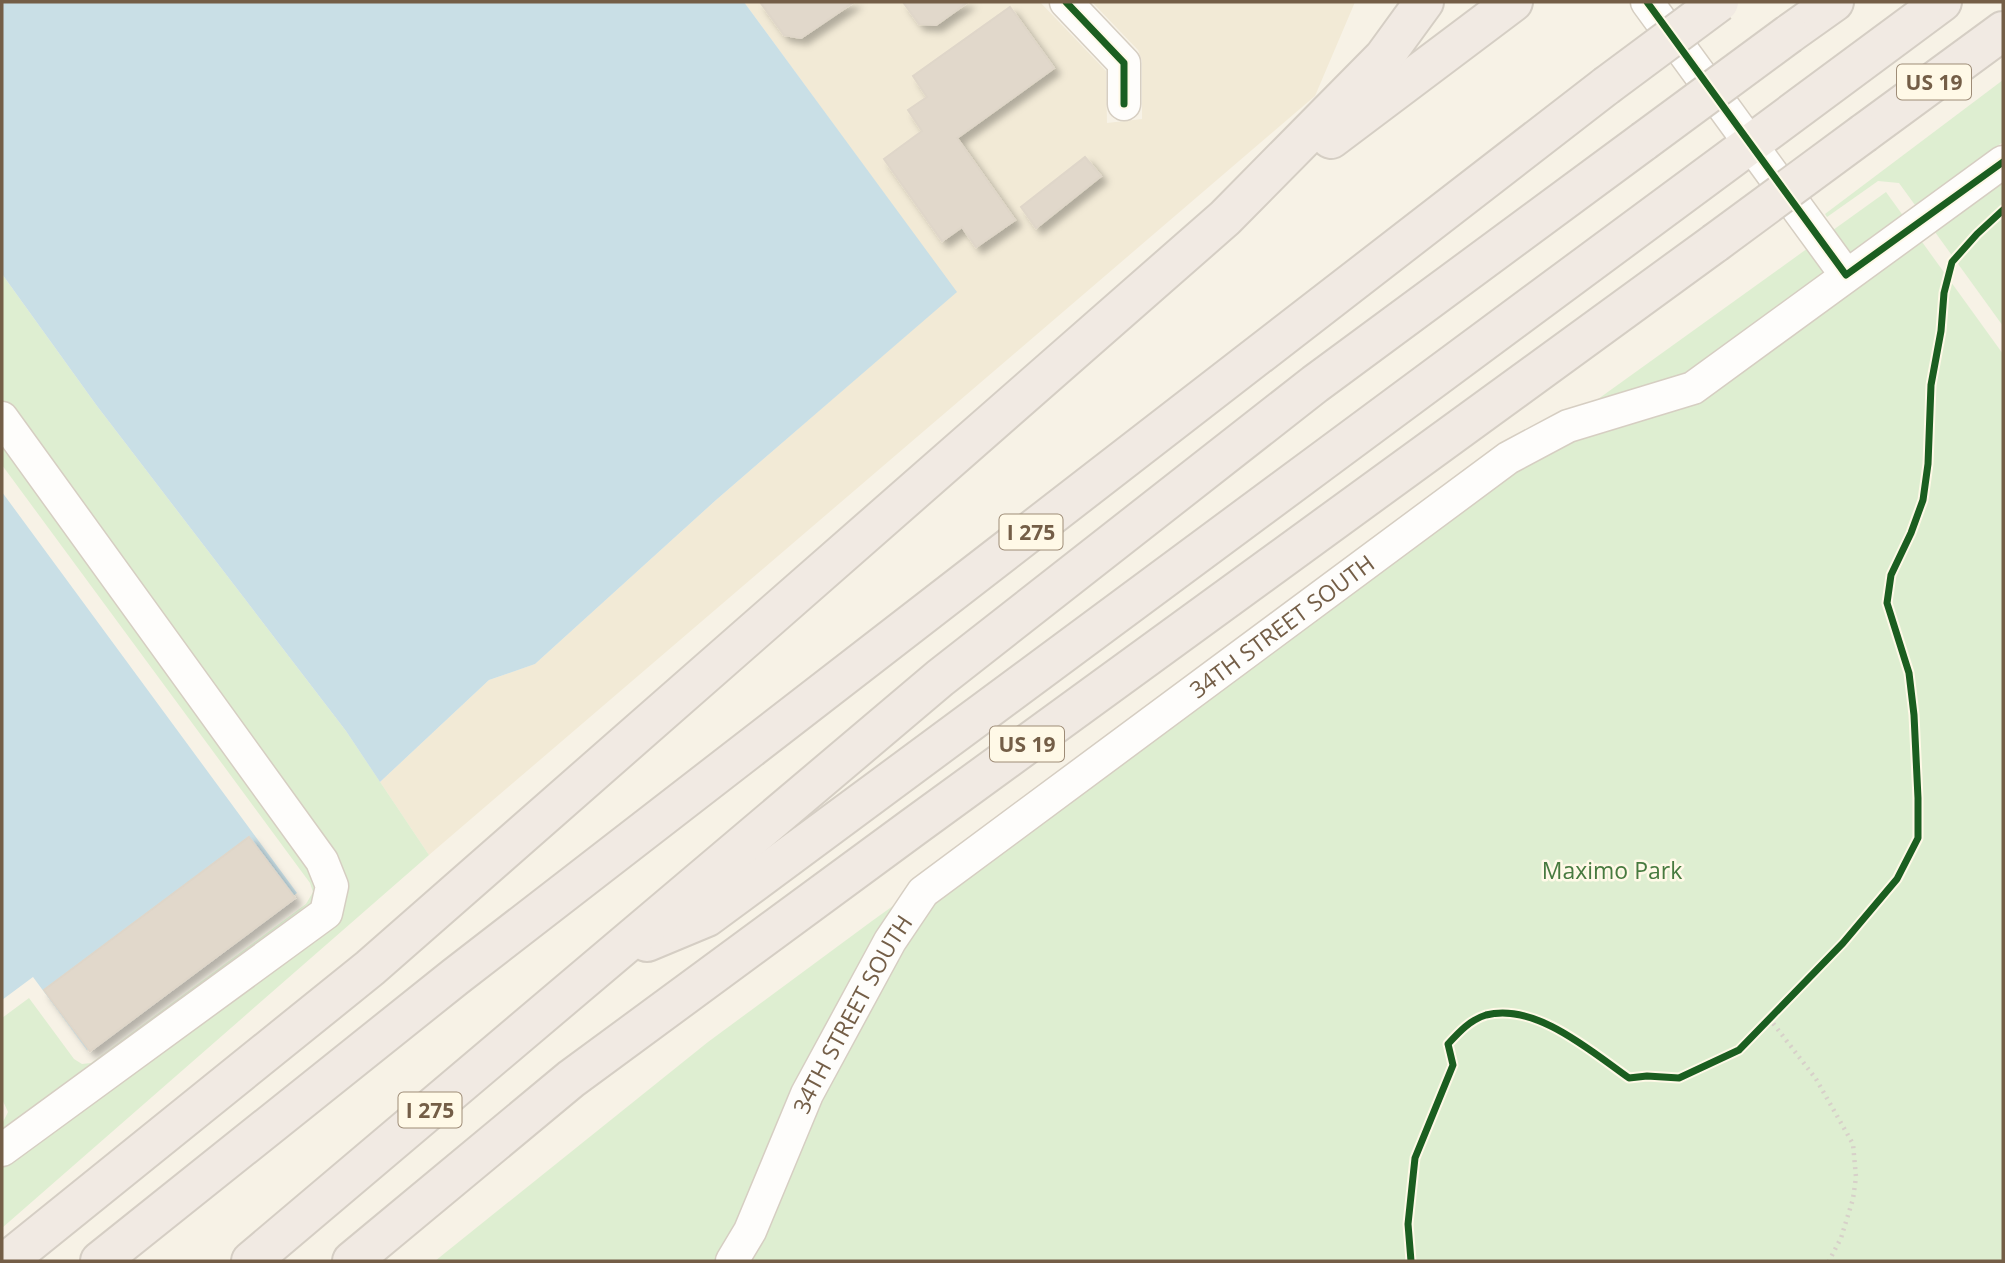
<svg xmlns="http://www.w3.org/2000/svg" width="2005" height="1263" font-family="'Open Sans',sans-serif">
	<defs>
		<filter id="shadow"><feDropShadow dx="6" dy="6" stdDeviation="3.5" flood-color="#0004"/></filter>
	</defs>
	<rect width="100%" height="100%" fill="#f7f2e6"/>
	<!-- residential -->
	<polygon fill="#f2ead6" points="744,2 1040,2 1106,71 1107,123 1142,119 1142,61 1138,50 1092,2 1355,2 1315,96 429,855 380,782 489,680 535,664 716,500 956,292"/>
	<!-- green -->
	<g fill="#deeed1">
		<polygon points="2003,80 2003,142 1915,205 1899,183 1878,181 1827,217 1825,214"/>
		<polygon points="2003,183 2003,326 1935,232"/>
		<polygon points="1886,192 2003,354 2003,1261 435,1261 708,1042 872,921"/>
		<polygon points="2,274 97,406 346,731 429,855 2,1228 2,1124 8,1112 2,1099 2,1018 29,998 74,1059 82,1064 91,1063 306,904 313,892 310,883 2,465"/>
	</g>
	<!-- water -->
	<g fill="#c9dfe6">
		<polygon points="2,2 744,2 957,292 716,500 535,664 489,680 380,782 346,731 97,406 2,274"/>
		<polygon points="2,492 297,893 87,1050 33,977 2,1000"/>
	</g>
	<!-- building -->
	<g fill="#e1d8cb" stroke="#dfd6c9" stroke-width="2" filter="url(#shadow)">
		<polygon points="760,2 854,2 801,38 784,35"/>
		<polygon points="903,2 968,2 936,25 919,24"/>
		<polygon points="1010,7 1054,68 957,138 1015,220 976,247 962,227 942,241 884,159 922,131 908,110 927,97 913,76"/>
		<polygon points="1085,157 1101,176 1036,228 1021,207"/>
		<polygon points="249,837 295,898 90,1051 44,990"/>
	</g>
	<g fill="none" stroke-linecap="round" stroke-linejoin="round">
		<!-- minor casing -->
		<g stroke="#d6cec2" stroke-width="35">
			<g id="minor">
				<polyline points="1066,2 1124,63 1124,104"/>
				<polyline points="1647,2 1846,275"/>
				<polyline points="2,418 322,861 332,886 326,913 2,1150"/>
				<path id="s1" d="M732 1261 750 1231 807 1094 890 941 923 892 1508 458 1568 426 1693 388 2003 162"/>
			</g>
		</g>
		<!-- highway casing -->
		<g stroke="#d5cec4" stroke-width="42">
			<g id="highway">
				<polyline points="1789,34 1834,2"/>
				<polyline points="1864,133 2003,31"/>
				<polyline points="1331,139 1513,2"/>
				<path d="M647 942 707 917C1120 614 1529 305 1942 2"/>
				<polyline points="7,1261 370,968 1225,218 1384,57 1424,2"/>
				<polyline points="100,1261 455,977 1606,86"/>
				<polyline points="251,1261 940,678 1315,384 1644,141"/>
				<polyline points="352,1261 571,1079 912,828 1715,243"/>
			</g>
		</g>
		<!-- path -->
		<polyline stroke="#d7d0c9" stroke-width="4.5" stroke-dasharray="2 5" stroke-linecap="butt" points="1769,1018 1816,1079 1853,1144 1856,1177 1853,1199 1841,1238 1829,1261"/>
		<!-- minor -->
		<use href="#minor" stroke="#fefdfb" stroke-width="32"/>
		<!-- highway -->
		<use href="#highway" stroke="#f1eae3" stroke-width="38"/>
		<!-- highway-bridge casing -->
		<g stroke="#d5cec4" stroke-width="42" stroke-linecap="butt">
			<g id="highway-bridge">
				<polyline points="1606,86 1719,2"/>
				<polyline points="1644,141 1789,34"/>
				<polyline points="1715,243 1864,133"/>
			</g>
		</g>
		<!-- highway-bridge -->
		<use href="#highway-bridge" stroke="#f1eae3" stroke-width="38"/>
		<!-- cycleway casing -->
		<g stroke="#fff9e7" stroke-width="11">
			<g id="cycleway">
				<polyline points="1066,2 1124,63 1124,104"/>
				<polyline points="1647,2 1846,275 2003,162"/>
				<path d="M1411 1261 1408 1224 1415 1158 1453 1065 1448 1044C1459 1032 1470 1020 1486 1015 1535 1002 1592 1052 1629 1078L1647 1076 1679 1078 1739 1050 1843 943 1897 879 1918 838V798L1914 715 1909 673 1887 603 1891 575 1911 533 1923 500 1928 464 1931 385 1941 331 1944 293 1952 262 1977 234 2003 210"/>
			</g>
		</g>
		<!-- cycleway -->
		<use href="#cycleway" stroke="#1b5e20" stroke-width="7"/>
	</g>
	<g text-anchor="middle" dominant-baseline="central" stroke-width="5" stroke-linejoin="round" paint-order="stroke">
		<!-- shield labels -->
		<g fill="#fff9e7" stroke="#9e8c77" stroke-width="2">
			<rect x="1897" y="64.5" width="74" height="35" rx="5"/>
			<rect x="999.5" y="514.5" width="63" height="35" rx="5"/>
			<rect x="990" y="726.5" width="74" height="35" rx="5"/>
			<rect x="398.5" y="1092.5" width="63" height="35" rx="5"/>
		</g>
		<g font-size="21" font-weight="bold" fill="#745e47">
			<text x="1934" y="82">US 19</text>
			<text x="1031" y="532">I 275</text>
			<text x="1027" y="744">US 19</text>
			<text x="430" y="1110">I 275</text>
		</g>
		<!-- street labels -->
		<g font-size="23" fill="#745e47" stroke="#fff9e7">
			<text stroke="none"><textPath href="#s1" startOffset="863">34TH STREET SOUTH</textPath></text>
			<text stroke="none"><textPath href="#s1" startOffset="275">34TH STREET SOUTH</textPath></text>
		</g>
		<!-- park labels -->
		<g font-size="23" fill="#477a3f" stroke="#fff9e7">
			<text x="1612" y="870">Maximo Park</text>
		</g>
	</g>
	<!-- border -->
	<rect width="2005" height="1263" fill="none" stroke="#745e47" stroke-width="7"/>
</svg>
